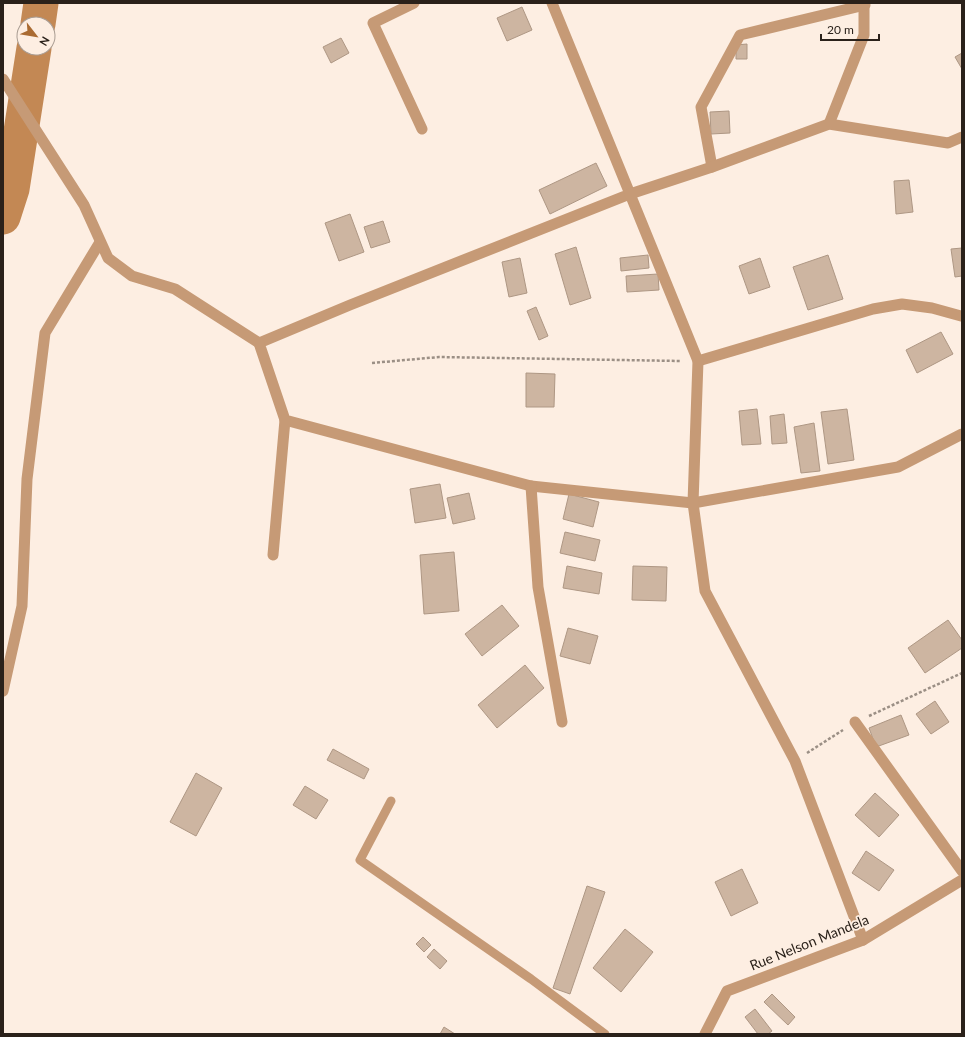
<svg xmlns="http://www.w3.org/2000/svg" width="965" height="1037" font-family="Lato,sans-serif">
	<rect width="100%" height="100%" fill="#fdeee2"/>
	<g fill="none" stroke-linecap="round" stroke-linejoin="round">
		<!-- river -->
		<g stroke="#c38854" stroke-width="35">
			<polyline points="38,24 41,3"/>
			<polyline points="3,217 12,189 34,48"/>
		</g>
	</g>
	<!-- building -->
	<g fill="#cdb5a1" stroke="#ae9784">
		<polygon points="522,7 532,30 507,41 497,18"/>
		<polygon points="341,38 349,53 331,63 323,47"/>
		<polygon points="747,44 747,59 736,59 736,45"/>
		<polygon points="962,53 962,69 955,57"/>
		<polygon points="729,111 730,133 711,134 710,112"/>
		<polygon points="596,163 607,186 550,214 539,190"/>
		<polygon points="909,180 913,212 896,214 894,181"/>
		<polygon points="350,214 364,252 339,261 325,223"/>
		<polygon points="383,221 390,242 371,248 364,227"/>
		<polygon points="576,247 591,298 570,305 555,254"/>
		<polygon points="962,248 962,276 955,277 951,249"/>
		<polygon points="648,255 649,268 621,271 620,258"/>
		<polygon points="828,255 843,299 808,310 793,267"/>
		<polygon points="520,258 527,293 509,297 502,262"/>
		<polygon points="760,258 770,287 749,294 739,266"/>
		<polygon points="658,274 659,290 627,292 626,276"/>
		<polygon points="536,307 548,336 539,340 527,311"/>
		<polygon points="941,332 953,354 917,373 906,350"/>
		<polygon points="526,373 555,374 554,407 526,407"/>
		<polygon points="757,409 761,444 742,445 739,411"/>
		<polygon points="847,409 854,460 828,464 821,412"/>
		<polygon points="784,414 787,443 772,444 770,416"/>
		<polygon points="814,423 820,471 801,473 794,427"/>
		<polygon points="440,484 446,518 415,523 410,489"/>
		<polygon points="469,493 475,519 453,524 447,498"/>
		<polygon points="569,494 599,502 593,527 563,519"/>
		<polygon points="565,532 600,540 595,561 560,553"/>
		<polygon points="454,552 459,611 424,614 420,555"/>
		<polygon points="567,566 602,573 599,594 563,588"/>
		<polygon points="633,566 667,567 666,601 632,600"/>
		<polygon points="502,605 519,626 482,656 465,634"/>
		<polygon points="948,620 962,640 962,648 925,673 908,648"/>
		<polygon points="568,628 598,636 590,664 560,656"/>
		<polygon points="525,665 544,688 497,728 478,705"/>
		<polygon points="935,701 949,722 931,734 916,714"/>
		<polygon points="901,715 909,735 876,747 869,728"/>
		<polygon points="333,749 369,769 364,779 327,760"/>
		<polygon points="196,773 222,788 196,836 170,822"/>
		<polygon points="305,786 328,800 316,819 293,805"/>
		<polygon points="875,793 899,815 879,837 855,815"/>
		<polygon points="866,851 894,870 879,891 852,873"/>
		<polygon points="742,869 758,903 731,916 715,882"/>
		<polygon points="587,886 605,892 570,994 553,988"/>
		<polygon points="625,929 653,952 621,992 593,968"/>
		<polygon points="423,937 431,945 424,952 416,944"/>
		<polygon points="434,949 447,961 440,969 427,957"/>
		<polygon points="772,994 795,1017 788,1025 764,1002"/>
		<polygon points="755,1009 772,1031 768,1034 758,1034 745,1017"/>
		<polygon points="444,1027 455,1034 440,1034"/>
	</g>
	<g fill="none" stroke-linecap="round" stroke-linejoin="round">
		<!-- path -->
		<g stroke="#9b8f85" stroke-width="2.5" stroke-dasharray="3 2" stroke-linecap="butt">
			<polyline points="372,363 439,357 681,361"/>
			<polyline points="869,716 962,673"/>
			<polyline points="807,753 843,730"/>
		</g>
		<!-- service -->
		<polyline stroke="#c69a76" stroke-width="9" points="391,801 360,860 531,979 605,1034"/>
		<!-- minor -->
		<g stroke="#c69a76" stroke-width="11">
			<polyline points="414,3 373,23 422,129"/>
			<polyline points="552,3 630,194 350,305 259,343 285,420 531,486 693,503 898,467 962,434"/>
			<polyline points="3,79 84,205 108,258 132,276 175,289 259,343"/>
			<polyline points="829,124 864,35 864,3"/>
			<polyline points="712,167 701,107 740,35 865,5"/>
			<polyline points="698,361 873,309 902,304 932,308 961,316"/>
			<polyline points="531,486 538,587 562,722"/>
			<polyline points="273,555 285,420"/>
			<polyline points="3,691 22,606 27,479 45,333 100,242"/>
			<polyline points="855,722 962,871"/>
			<polyline points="863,940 795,761 705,591 693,503 698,361 630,194 712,167 829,124 948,143 962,137"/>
			<polyline points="705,1034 727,991 863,940 962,880"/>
		</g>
	</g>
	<g text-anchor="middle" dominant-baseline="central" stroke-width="3.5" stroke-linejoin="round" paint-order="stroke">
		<!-- street labels -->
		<g font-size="14" fill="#2a211a" stroke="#fdeee2">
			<text transform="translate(809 942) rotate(-22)">Rue Nelson Mandela</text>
		</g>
	</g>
	<!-- border -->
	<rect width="965" height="1037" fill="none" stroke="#2a211a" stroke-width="8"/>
	<!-- north arrow -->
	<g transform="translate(36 36) rotate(121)"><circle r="19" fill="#fdeee2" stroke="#a99c92"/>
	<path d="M0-3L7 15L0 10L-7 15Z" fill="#aa6b32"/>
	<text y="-6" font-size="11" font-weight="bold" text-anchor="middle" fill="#2a211a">N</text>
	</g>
	<!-- scale -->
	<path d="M821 34v6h58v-6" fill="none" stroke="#2a211a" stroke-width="2"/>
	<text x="827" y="34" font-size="12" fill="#2a211a" stroke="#fdeee2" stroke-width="3" paint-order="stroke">20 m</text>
</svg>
